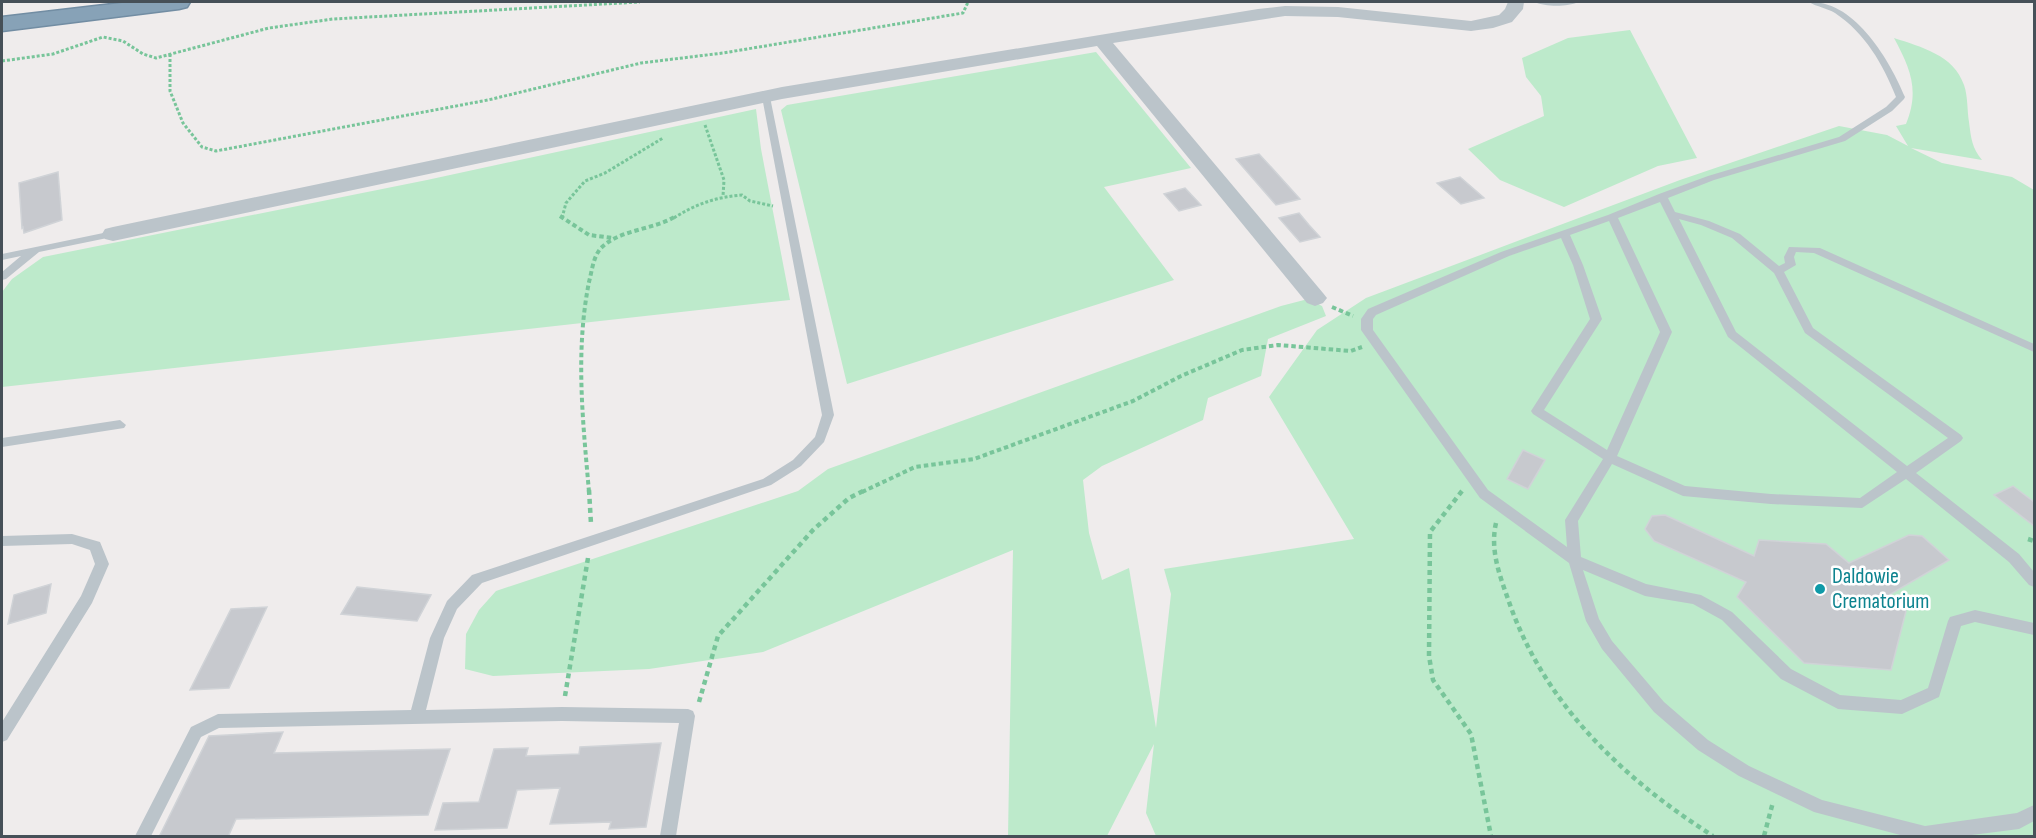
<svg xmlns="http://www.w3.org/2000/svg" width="2036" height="838" font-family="'Sofia Sans Condensed',sans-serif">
	<rect width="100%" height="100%" fill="#efecec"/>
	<!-- green -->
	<g fill="#bdeacb">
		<polygon points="1630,30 1697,158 1658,166 1564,207 1500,180 1468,149 1544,116 1541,96 1526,77 1522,58 1568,38"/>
		<path d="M1894 38C1921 47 1954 55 1964 85 1968 96 1967 111 1969 122 1971 138 1972 148 1982 160L1911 148 1942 163 2012 177 2034 190V836H1156L1146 813 1154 744 1107 836H1008L1013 550 763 652 649 669 493 676 465 669 466 634 479 610 496 591 798 491 828 469 1281 306 1308 299 1322 306 1326 316 1268 339 1261 376 1208 398 1203 420 1102 466 1083 480 1089 533 1102 580 1129 568 1156 728 1171 594 1164 569 1354 539 1269 397 1317 330 1366 298 1680 180 1839 126 1887 135 1908 146 1896 126 1906 124C1920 90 1910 68 1894 38Z"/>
		<polygon points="1096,52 1191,168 1104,187 1174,280 847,384 781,110 787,105"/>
		<polygon points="756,109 761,149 790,300 2,387 2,292 12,279 43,257 427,180"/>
	</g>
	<!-- building -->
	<g fill="#c7c9ce" stroke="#d0d3d7" stroke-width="1.5">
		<polygon points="1259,154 1272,168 1300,199 1276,205 1236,159"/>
		<polygon points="58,172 62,220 24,233 23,227 22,228 19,183"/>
		<polygon points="1460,177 1484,198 1461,204 1437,183"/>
		<polygon points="1185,188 1201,205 1179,211 1164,194"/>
		<polygon points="1299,213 1309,225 1320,237 1300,242 1279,218"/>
		<polygon points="1523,450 1545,460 1528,489 1507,479"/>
		<polygon points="2013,486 2034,502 2034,526 1994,495"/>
		<polygon points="1665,515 1754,556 1759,540 1826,544 1849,563 1909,535 1922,536 1949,560 1887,596 1906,611 1891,670 1804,663 1737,597 1746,582 1654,541 1645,529 1652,516"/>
		<polygon points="51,584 46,613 8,624 14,595"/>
		<polygon points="357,587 431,595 417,621 341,614"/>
		<polygon points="267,607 229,688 190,690 231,609"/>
		<polygon points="283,732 274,753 450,749 428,815 236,819 228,837 159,837 209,736"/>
		<polygon points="661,743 646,827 609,829 611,822 550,824 560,788 517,790 507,828 435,830 443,803 479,802 494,749 528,748 526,756 579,754 580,747"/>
	</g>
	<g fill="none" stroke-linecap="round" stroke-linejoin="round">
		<!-- highway casing -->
		<g stroke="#728da3" stroke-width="3">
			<polygon id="highway" points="130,2 190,2 187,7 179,9 2,31 2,17"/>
		</g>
		<!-- path-far2 -->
		<g stroke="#78c59a" stroke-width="3" stroke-dasharray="3 2" stroke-linecap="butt">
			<polyline points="170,54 170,91 183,123 202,147 216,151 488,100 641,63 723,53 963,13 968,2"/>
			<polyline points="2,61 53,54 103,37 123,41 143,54 156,58 269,28 333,19 640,2"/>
			<polyline points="705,125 724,180 723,196"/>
			<polyline points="562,218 566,203 585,181 605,173 663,138"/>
			<path d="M674 218C695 204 717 197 742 195L750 201 773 206"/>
		</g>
		<!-- path-far1 -->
		<g stroke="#78c59a" stroke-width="4" stroke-dasharray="4.5 3" stroke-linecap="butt">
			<polyline points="560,216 589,235 613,238"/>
			<polyline points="1332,307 1353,316"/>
			<path d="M589 492C583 422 575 352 589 282 592 271 593 257 601 248 620 229 654 230 676 216"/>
			<polyline points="862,492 915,467 974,459 1133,401 1181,376 1242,350 1278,345 1351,351 1362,347"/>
		</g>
		<!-- path -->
		<g stroke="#78c59a" stroke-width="4.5" stroke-dasharray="5 4" stroke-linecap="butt">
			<polyline points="589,490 591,524"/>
			<polyline points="1462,491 1430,532 1429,656 1433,680 1471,734 1491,836"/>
			<path d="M1496 523C1490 549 1499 574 1508 599 1543 703 1622 778 1713 836"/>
			<polyline points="2028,539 2034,541"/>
			<polyline points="565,696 588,558"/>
			<polyline points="699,702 718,636 813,530 849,498 865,490"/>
			<polyline points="1764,836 1773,802"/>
		</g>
		<!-- lane -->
		<g fill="#bbc4ca" fill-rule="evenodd">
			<path d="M1535 2H1578C1568 7 1545 7 1535 2Z"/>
			<path d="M1809 2C1855 0 1890 61 1905 97L1904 99 1892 111 1845 141 1714 180 1668 198 1675 212 1709 221 1740 234 1779 266 1785 263 1784 257 1789 247 1820 248 2034 344V352L1814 253 1796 252 1794 257 1796 265 1784 272 1813 328 1961 435 1963 438 1961 441 1916 473 2019 554 2034 572V587L2029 585 2009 562 1906 479 1862 508 1771 504 1683 496 1612 464 1578 521 1581 557 1646 584 1701 595 1732 612 1791 669 1840 695 1901 700 1928 688 1948 621 1950 617 1975 610 2034 623V635L1975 622 1961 626 1939 697 1902 714 1838 709 1781 679 1722 620 1693 604 1645 596 1583 570 1599 619 1612 641 1664 702 1708 740 1749 766 1822 800 1925 826 2017 813 2034 805V821L2019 829 1964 836H1904L1814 812 1739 776 1698 750 1654 712 1602 649 1586 621 1569 563 1480 498 1361 330V319L1368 309 1501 252 1608 215 1659 194 1708 176 1839 137 1886 107 1896 97C1883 64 1865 33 1835 13 1827 8 1817 7 1809 2ZM1660 202 1728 337 1897 472 1860 498 1771 494 1685 486 1617 456 1672 332 1618 218ZM1679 219 1701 225 1732 238 1774 273 1805 333 1948 438 1907 466 1736 332ZM1609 221 1660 332 1607 450 1544 410 1602 319 1583 265 1570 235ZM1561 238 1573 265 1590 319 1531 411 1533 414 1603 459 1565 520 1567 547 1488 490 1373 330V319L1376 315 1509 256Z"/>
			<polygon points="766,94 770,97 834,415 824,442 801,466 771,485 482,583 457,609 444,638 426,710 562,707 688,709 693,711 695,716 676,836 660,836 679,723 562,721 219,728 201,737 151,836 135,836 191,727 218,714 411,710 430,638 447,601 472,575 763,479 793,460 815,437 822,415 762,97"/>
			<polygon points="113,231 118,234 117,236 39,252 6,279 2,280 2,272 21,256 2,260 2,254"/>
			<polygon points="120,420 126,425 124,428 2,447 2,438"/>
			<polygon points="72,534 100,542 109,564 92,603 7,740 2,742 2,722 81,596 95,564 90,550 72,544 2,546 2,536"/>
		</g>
		<!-- street -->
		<polygon fill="#bbc4ca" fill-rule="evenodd" points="1508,2 1524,2 1523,9 1512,22 1493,28 1471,31 1338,17 1285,16 1113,43 1323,293 1327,298 1323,303 1315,306 1307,303 1097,46 782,99 113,241 105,239 102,234 105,229 113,227 782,87 1258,9 1285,6 1338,7 1471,21 1499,15 1505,9"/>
		<!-- highway -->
		<use href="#highway" fill="#87a2b7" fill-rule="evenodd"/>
	</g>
	<!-- markers -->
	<circle fill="#0f9aa8" stroke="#fff" stroke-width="2" cx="1820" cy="589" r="6"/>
	<g text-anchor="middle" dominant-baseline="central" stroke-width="5" stroke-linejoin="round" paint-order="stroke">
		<!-- culture labels -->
		<g font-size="22" fill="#0d838f" stroke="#fff" text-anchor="start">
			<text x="1832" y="576">Daldowie<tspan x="1832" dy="25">Crematorium</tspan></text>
		</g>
	</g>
	<!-- border -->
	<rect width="2036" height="838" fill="none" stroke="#465058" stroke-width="6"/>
</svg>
